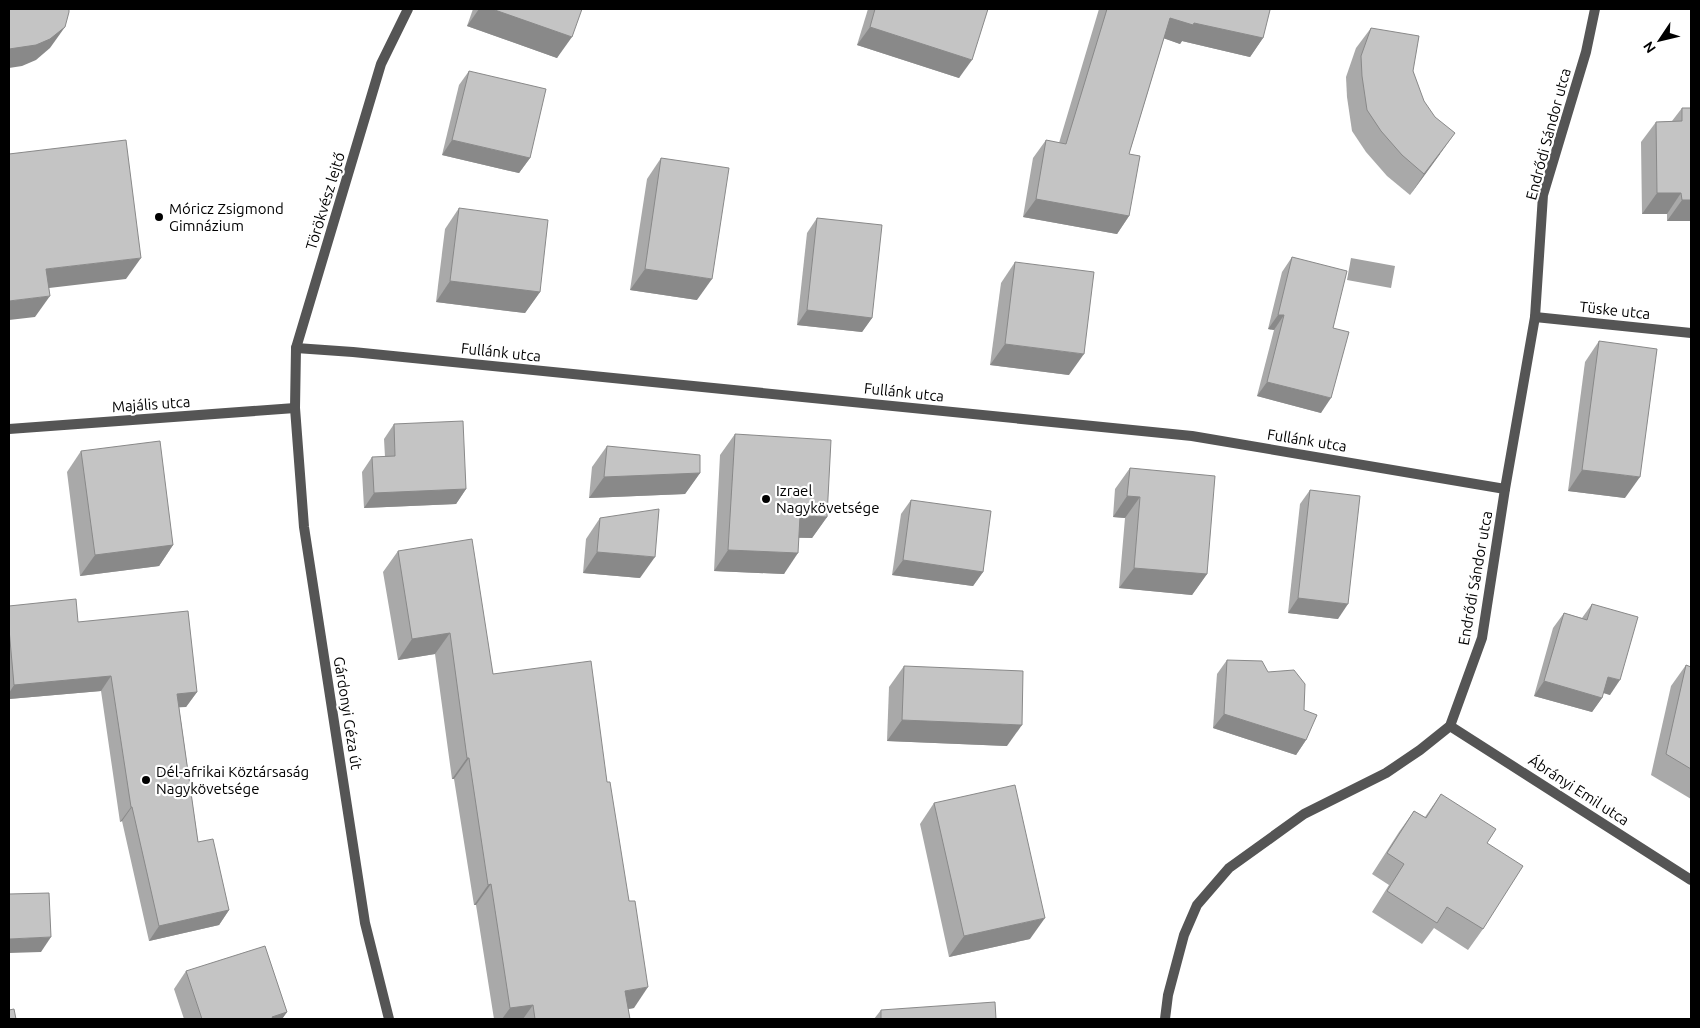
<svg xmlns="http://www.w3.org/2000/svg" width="1700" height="1028" font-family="Ubuntu,sans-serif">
	<rect width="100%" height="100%" fill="#fff"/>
	<!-- water -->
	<polygon fill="#a3a3a3" points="1351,258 1395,266 1391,288 1347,280"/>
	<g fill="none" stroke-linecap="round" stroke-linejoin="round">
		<!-- street -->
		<g stroke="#555" stroke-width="10">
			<polyline points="1535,317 1691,333"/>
			<polyline points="296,348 353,352 1192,436 1505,489"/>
			<polyline points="9,429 295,408"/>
			<polyline points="1450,726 1691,880"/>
			<polyline points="389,1019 365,923 304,527 295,408 296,348 381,64 408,9"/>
			<polyline points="1165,1019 1168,995 1184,935 1197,905 1229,868 1304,814 1386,773 1420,750 1450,726 1482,638 1505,489 1535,317 1543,195 1586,52 1595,9"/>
		</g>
	</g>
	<!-- wall -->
	<g fill="#a9a9a9">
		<polygon points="473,9 582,9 557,58 467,26"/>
		<polygon points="868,9 988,9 959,78 857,45"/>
		<polygon points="1099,9 1267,9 1263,38 1250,57 1182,41 1180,44 1164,38 1129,154 1129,216 1117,234 1023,217 1033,158 1046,140 1059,143"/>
		<polygon points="1371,28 1413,71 1440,154 1410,195 1387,176 1366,152 1352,131 1347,97 1346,77 1356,48"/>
		<polygon points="469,71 530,158 519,173 442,155 459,85"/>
		<polygon points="1682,108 1691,108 1691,221 1667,221 1667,214 1642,214 1641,142 1656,122 1672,121"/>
		<polygon points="661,158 697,300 630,290 647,179"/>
		<polygon points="459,208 540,292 525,313 436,302 445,229"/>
		<polygon points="817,218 872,318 862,332 797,325 807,233"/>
		<polygon points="1292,257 1333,328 1321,413 1257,396 1274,330 1268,329 1282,272"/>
		<polygon points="1015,262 1069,375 990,365 1001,283"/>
		<polygon points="1599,341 1625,498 1568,491 1585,362"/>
		<polygon points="394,424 466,489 456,504 364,508 362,472 372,457 385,457 384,439"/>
		<polygon points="735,434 827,517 812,538 799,538 784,574 714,571 720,455"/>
		<polygon points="607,446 700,473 685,494 589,498 592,467"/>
		<polygon points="81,451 173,545 159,566 80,576 67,472"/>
		<polygon points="1130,468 1207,574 1192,595 1119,588 1125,518 1113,517 1115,489"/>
		<polygon points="1310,490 1338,619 1288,613 1300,504"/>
		<polygon points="911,500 983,572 973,586 892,575 901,514"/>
		<polygon points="600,518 640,578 583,573 586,539"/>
		<polygon points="398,551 493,674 634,1008 628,1009 630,1019 494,1019 476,905 474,905 454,779 452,779 435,654 398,660 383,572"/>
		<polygon points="1592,604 1610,695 1603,693 1602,698 1592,712 1534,696 1553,628 1564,613 1582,618"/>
		<polygon points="9,606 78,622 197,692 186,707 179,707 198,842 229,910 219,925 149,941 122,821 120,822 101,691 9,699"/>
		<polygon points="1227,660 1268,672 1304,710 1306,740 1296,755 1213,728 1217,674"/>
		<polygon points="1686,665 1691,667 1691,799 1651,775 1671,686"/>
		<polygon points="904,666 1007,746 887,741 889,687"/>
		<polygon points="1441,794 1487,843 1483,929 1468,950 1434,928 1422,944 1372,912 1389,885 1372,874 1399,832 1414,811 1425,817"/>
		<polygon points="934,803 1030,939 949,957 920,824"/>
		<polygon points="186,971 287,1012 282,1019 184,1019 174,989"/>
		<polygon points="881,1010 996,1019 874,1019"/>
	</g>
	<!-- shaded-wall -->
	<g fill="#898989">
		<polygon points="479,9 492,9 572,37 557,58 467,26"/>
		<polygon points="1170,18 1194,23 1263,38 1250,57 1182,41 1180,44 1157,36"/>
		<polygon points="65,27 50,48 36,60 22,66 9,68 9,49"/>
		<polygon points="870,27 972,60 959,78 857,45"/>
		<polygon points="1455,133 1440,154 1410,195 1424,174"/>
		<polygon points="452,140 530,158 519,173 442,155"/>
		<polygon points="1657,193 1681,193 1667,214 1642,214"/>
		<polygon points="1036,199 1129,216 1117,234 1023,217"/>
		<polygon points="1682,200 1691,200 1691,221 1667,221"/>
		<polygon points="141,258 126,279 32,290 46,269"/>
		<polygon points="645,269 712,279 697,300 630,290"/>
		<polygon points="450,281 540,292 525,313 436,302"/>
		<polygon points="50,296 35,317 9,320 9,301"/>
		<polygon points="807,310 872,318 862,332 797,325"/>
		<polygon points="1278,315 1284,315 1274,330 1268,329"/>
		<polygon points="1005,344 1084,354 1069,375 990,365"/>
		<polygon points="1267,382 1331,398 1321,413 1257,396"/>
		<polygon points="1582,470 1640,477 1625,498 1568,491"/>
		<polygon points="700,473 685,494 589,498 604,477"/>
		<polygon points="466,489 456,504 364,508 374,493"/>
		<polygon points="1127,496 1140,497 1125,518 1113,517"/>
		<polygon points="800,516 827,517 812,538 785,537"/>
		<polygon points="173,545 159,566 80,576 95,555"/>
		<polygon points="728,550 798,553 784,574 714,571"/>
		<polygon points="597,552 655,557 640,578 583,573"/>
		<polygon points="903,560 983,572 973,586 892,575"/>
		<polygon points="1134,568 1207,574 1192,595 1119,588"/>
		<polygon points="1298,598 1348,604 1338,619 1288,613"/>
		<polygon points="450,633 435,654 398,660 412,639"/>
		<polygon points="111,676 101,691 9,699 9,693 14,685"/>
		<polygon points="1608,677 1620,680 1610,695 1598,691"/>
		<polygon points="1544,681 1602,698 1592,712 1534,696"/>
		<polygon points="197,692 186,707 166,708 177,694"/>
		<polygon points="1224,714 1306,740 1296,755 1213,728"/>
		<polygon points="902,720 1022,725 1007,746 887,741"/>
		<polygon points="467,758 469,758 454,779 452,779"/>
		<polygon points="131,807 132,807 122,821 120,822"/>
		<polygon points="491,884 476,905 474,905 488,885"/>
		<polygon points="229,910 219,925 149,941 159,926"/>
		<polygon points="1045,918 1030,939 949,957 964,936"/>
		<polygon points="51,937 41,952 9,953 9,939"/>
		<polygon points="648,987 634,1008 611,1012 625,991"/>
		<polygon points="533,1005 523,1019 502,1019 510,1008"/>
		<polygon points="287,1012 282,1019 270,1019 272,1017"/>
	</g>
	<!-- building -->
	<g fill="#c4c4c4" stroke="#898989">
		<polygon points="9,9 69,9 69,12 65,27 50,39 36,45 9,49"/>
		<polygon points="492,9 582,9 572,37"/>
		<polygon points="875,9 988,9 972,60 870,27"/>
		<polygon points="1107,9 1267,9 1270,10 1263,38 1194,23 1193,25 1170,18 1129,154 1140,156 1129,216 1036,199 1046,140 1066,144"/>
		<polygon points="1371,28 1419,36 1413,71 1424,101 1435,117 1455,133 1424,174 1402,155 1381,131 1367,110 1362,76 1361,56"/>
		<polygon points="469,71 546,89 530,158 452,140"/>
		<polygon points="1682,108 1691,108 1691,200 1682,200 1681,193 1657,193 1656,122 1682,121"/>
		<polygon points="126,140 141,258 46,269 50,296 9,301 9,148 9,154"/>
		<polygon points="661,158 729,168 712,279 645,269"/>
		<polygon points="459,208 548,220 540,292 450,281"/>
		<polygon points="817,218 882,225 872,318 807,310"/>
		<polygon points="1292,257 1347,271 1333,328 1349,332 1331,398 1267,382 1284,315 1278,315"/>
		<polygon points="1015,262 1094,272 1084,354 1005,344"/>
		<polygon points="1599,341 1657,349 1640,477 1582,470"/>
		<polygon points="463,421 466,489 374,493 372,457 395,456 394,424"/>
		<polygon points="735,434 831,440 827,517 800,516 798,553 728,550"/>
		<polygon points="160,441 173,545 95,555 81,451"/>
		<polygon points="607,446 700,455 700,473 604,477"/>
		<polygon points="1130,468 1215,476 1207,574 1134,568 1140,497 1127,496"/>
		<polygon points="1310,490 1360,496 1348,604 1298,598"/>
		<polygon points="911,500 991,511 983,572 903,560"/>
		<polygon points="659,509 655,557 597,552 600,518"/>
		<polygon points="472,539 493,674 591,661 607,782 610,782 629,901 635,901 648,987 625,991 630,1019 535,1019 533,1005 510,1008 491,884 488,885 469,758 467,758 450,633 412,639 398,551"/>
		<polygon points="76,599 78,622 188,611 197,692 177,694 198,842 213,839 229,910 159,926 132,807 131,807 111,676 14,685 9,629 9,606"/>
		<polygon points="1592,604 1638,617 1620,680 1608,677 1602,698 1544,681 1564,613 1587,620"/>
		<polygon points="1227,660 1262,661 1268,672 1294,670 1305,684 1304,710 1317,715 1306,740 1224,714"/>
		<polygon points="1686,665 1691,667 1691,769 1666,754"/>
		<polygon points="904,666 1023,671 1022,725 902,720"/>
		<polygon points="1015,785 1045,918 964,936 934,803"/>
		<polygon points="1441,794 1496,829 1487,843 1523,866 1483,929 1447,907 1437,923 1387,891 1404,864 1387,853 1414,811 1426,818"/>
		<polygon points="49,893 51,937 9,939 9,894"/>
		<polygon points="265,946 287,1012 272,1017 273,1019 202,1019 186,971"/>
		<polygon points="995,1002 996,1019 881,1019 881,1010"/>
		<polygon points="14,1009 16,1019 9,1019 9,1010"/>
	</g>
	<!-- markers -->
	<g fill="#000" stroke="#fff" stroke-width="2">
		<circle cx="159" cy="217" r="5"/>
		<circle cx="766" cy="499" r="5"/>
		<circle cx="146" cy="780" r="5"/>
	</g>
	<g text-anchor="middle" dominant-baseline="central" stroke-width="4.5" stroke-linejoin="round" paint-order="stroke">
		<!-- street labels -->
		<g font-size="15" fill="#000" stroke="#fff">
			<text transform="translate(1548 134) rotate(-75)">Endrődi Sándor utca</text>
			<text transform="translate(325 201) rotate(-73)">Törökvész lejtő</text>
			<text transform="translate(1615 310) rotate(6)">Tüske utca</text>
			<text transform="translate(501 352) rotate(6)">Fullánk utca</text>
			<text transform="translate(904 392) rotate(6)">Fullánk utca</text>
			<text transform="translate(151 404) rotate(-4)">Majális utca</text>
			<text transform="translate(1307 440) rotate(9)">Fullánk utca</text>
			<text transform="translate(1475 578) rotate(-80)">Endrődi Sándor utca</text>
			<text transform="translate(348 713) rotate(81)">Gárdonyi Géza út</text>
			<text transform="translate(1579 790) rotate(33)">Ábrányi Emil utca</text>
		</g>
		<!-- poi labels -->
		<g font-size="15" fill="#000" stroke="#fff" text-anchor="start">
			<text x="169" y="208">Móricz Zsigmond<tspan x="169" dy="17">Gimnázium</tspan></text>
			<text x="776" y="490">Izrael<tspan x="776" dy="17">Nagykövetsége</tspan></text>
			<text x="156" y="771">Dél-afrikai Köztársaság<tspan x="156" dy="17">Nagykövetsége</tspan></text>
		</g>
	</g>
	<!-- border -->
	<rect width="1700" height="1028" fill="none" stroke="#000000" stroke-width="20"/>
	<!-- north arrow -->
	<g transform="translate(1660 40) rotate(235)" stroke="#ffffff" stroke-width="4" paint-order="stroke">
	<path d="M0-4L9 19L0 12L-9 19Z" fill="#000000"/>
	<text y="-8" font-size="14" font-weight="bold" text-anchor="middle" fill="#000000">N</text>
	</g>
</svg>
